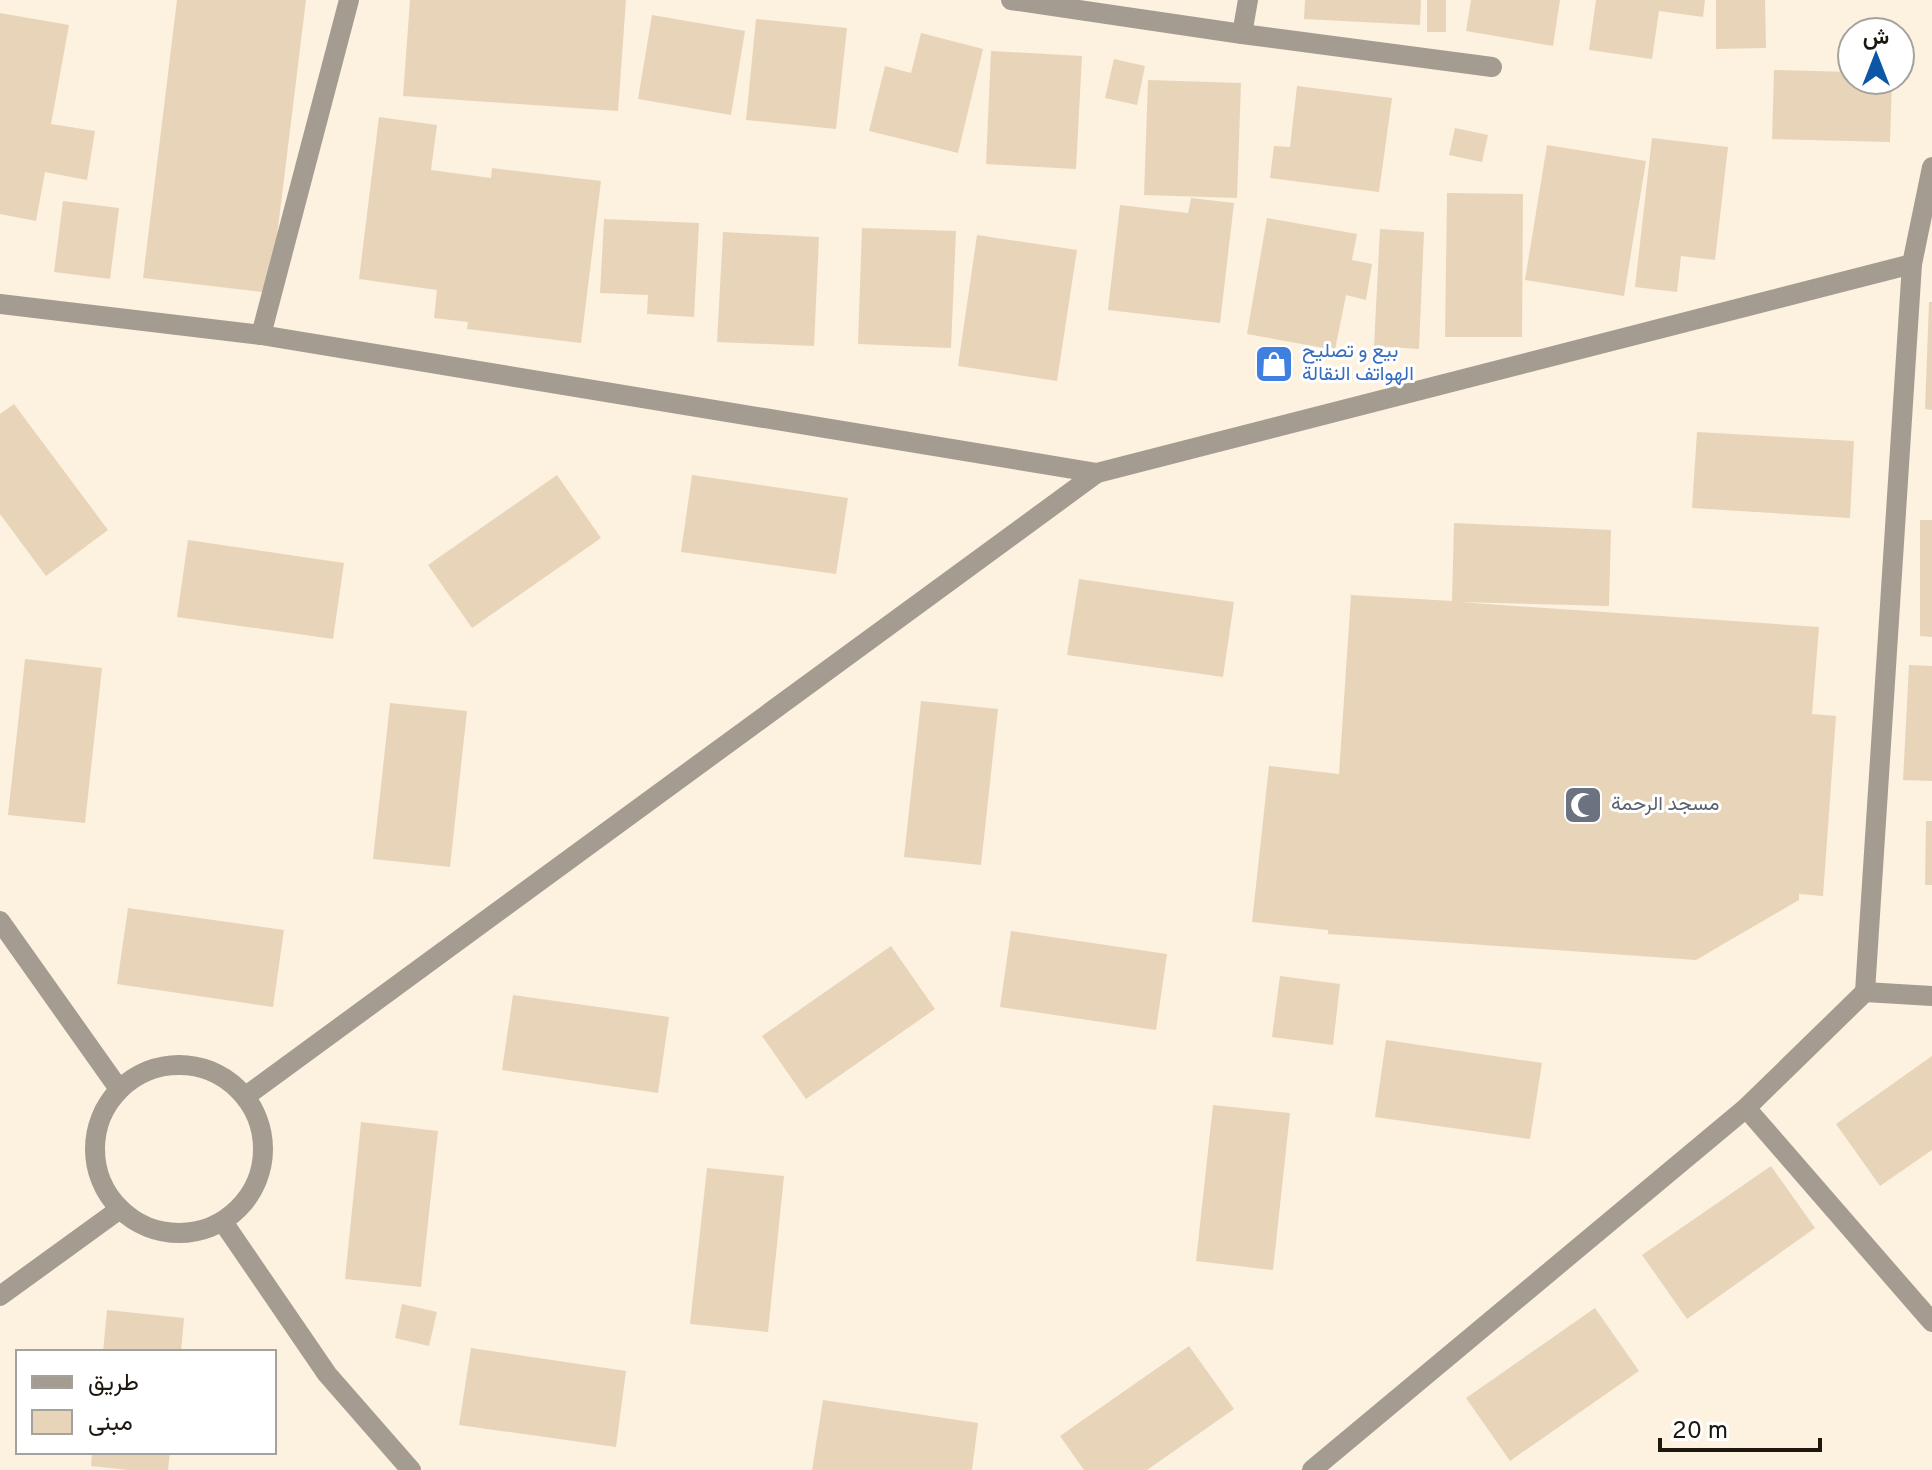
<svg xmlns="http://www.w3.org/2000/svg" width="1932" height="1470" font-family="Overpass,Vazirmatn,sans-serif">
	<rect width="100%" height="100%" fill="#fdf1e0"/>
	<!-- building -->
	<g fill="#e8d5b9">
		<polygon points="177,0 306,0 270,293 143,278"/>
		<polygon points="410,0 626,0 618,111 403,96"/>
		<polygon points="1305,0 1421,0 1420,25 1304,19"/>
		<rect x="1427" y="0" width="19" height="32"/>
		<polygon points="1471,0 1560,0 1553,46 1466,31"/>
		<polygon points="1596,0 1705,0 1703,17 1659,11 1652,59 1589,50"/>
		<polygon points="1716,0 1765,0 1766,48 1716,49"/>
		<polygon points="0,13 69,25 51,124 95,131 87,180 45,172 36,221 0,214"/>
		<polygon points="652,15 745,31 731,115 638,99"/>
		<polygon points="756,19 847,28 836,129 746,120"/>
		<polygon points="921,33 983,49 958,153 869,131 885,66 911,73"/>
		<polygon points="991,51 1082,56 1076,169 986,164"/>
		<polygon points="1114,59 1145,66 1137,105 1105,98"/>
		<polygon points="1774,70 1852,72 1852,80 1892,80 1890,142 1772,139"/>
		<polygon points="1148,80 1241,83 1237,198 1144,195"/>
		<polygon points="1297,86 1392,98 1379,192 1270,178 1274,146 1290,147"/>
		<polygon points="379,117 437,125 431,170 491,178 492,168 601,181 581,343 467,329 468,322 434,318 437,290 359,279"/>
		<polygon points="1455,128 1488,135 1482,162 1449,155"/>
		<polygon points="1652,138 1728,147 1715,260 1681,256 1677,292 1635,287"/>
		<polygon points="1547,145 1646,161 1624,296 1525,280"/>
		<polygon points="1447,193 1523,194 1522,337 1445,337"/>
		<polygon points="1191,198 1234,203 1220,323 1108,310 1120,205 1188,213"/>
		<polygon points="63,201 119,208 110,279 54,272"/>
		<polygon points="1267,218 1357,234 1352,260 1372,264 1366,300 1346,295 1335,350 1247,334"/>
		<polygon points="604,219 699,223 694,317 647,314 648,295 600,293"/>
		<polygon points="862,228 956,231 951,348 858,344"/>
		<polygon points="1380,229 1424,232 1419,349 1374,346"/>
		<polygon points="723,232 819,237 814,346 717,342"/>
		<polygon points="977,235 1077,250 1057,381 958,366"/>
		<polygon points="1929,302 1932,302 1932,410 1925,409"/>
		<polygon points="14,404 108,530 46,576 0,514 0,414"/>
		<polygon points="1697,432 1854,441 1850,518 1692,508"/>
		<polygon points="557,475 601,538 472,628 428,565"/>
		<polygon points="692,475 848,498 836,574 681,552"/>
		<polygon points="1920,520 1932,520 1932,637 1920,636"/>
		<polygon points="1454,523 1611,530 1609,606 1459,602 1819,627 1812,714 1836,716 1823,896 1799,894 1799,900 1696,960 1328,934 1328,930 1252,922 1269,766 1339,774 1351,595 1452,601"/>
		<polygon points="188,540 344,563 333,639 177,617"/>
		<polygon points="1079,579 1234,602 1223,677 1067,655"/>
		<polygon points="25,659 102,668 85,823 8,815"/>
		<polygon points="1909,665 1932,666 1932,781 1903,780"/>
		<polygon points="921,701 998,709 981,865 904,857"/>
		<polygon points="390,703 467,711 450,867 373,859"/>
		<polygon points="1926,821 1932,821 1932,885 1925,885"/>
		<polygon points="128,908 284,930 273,1007 117,984"/>
		<polygon points="1011,931 1167,954 1156,1030 1000,1007"/>
		<polygon points="891,946 935,1009 806,1099 762,1036"/>
		<polygon points="1280,976 1340,984 1333,1045 1272,1037"/>
		<polygon points="513,995 669,1017 658,1093 502,1070"/>
		<polygon points="1386,1040 1542,1063 1530,1139 1375,1117"/>
		<polygon points="1932,1056 1932,1150 1880,1186 1836,1124"/>
		<polygon points="1213,1105 1290,1113 1273,1270 1196,1261"/>
		<polygon points="361,1122 438,1131 421,1287 345,1279"/>
		<polygon points="1771,1166 1815,1228 1687,1319 1642,1255"/>
		<polygon points="707,1168 784,1176 768,1332 690,1324"/>
		<polygon points="402,1304 437,1312 429,1346 395,1338"/>
		<polygon points="1595,1308 1639,1371 1510,1461 1466,1398"/>
		<polygon points="107,1310 184,1318 181,1352 103,1352"/>
		<polygon points="1189,1346 1234,1409 1147,1470 1084,1470 1060,1436"/>
		<polygon points="471,1348 626,1371 616,1447 459,1425"/>
		<polygon points="823,1400 978,1423 972,1470 812,1470"/>
		<polygon points="92,1452 170,1452 168,1470 128,1470 91,1466"/>
	</g>
	<g fill="none" stroke-linecap="round" stroke-linejoin="round">
		<!-- minor -->
		<g stroke="#a49c90" stroke-width="20">
			<polyline points="1011,0 1242,34 1248,0"/>
			<polyline points="1242,34 1492,67"/>
			<polyline points="0,304 261,335 1097,473"/>
			<polyline points="261,335 349,0"/>
			<polyline points="0,921 119,1089"/>
			<polyline points="1865,992 1932,996"/>
			<circle cx="179" cy="1149" r="84"/>
			<polyline points="246,1096 1097,473 1912,264"/>
			<polyline points="1746,1108 1932,1322"/>
			<polyline points="223,1222 327,1374 411,1470"/>
			<polyline points="0,1296 120,1209"/>
			<polyline points="1312,1470 1746,1108 1865,992 1912,264 1932,167"/>
		</g>
	</g>
	<!-- icons -->
	<defs>
		<g id="shop-square" transform="scale(2)"><rect x="-9" y="-9" width="18" height="18" rx="4" fill="#3f7fe0" stroke="#fff"/><path d="M-5-2.5h2.3a2.7 3.5 0 0 1 5.4 0H5L5.5 6h-11ZM-1.5-2.5h3a1.5 2.3 0 0 0-3 0Z" fill="#fff"/></g>
		<g id="mosque-square" transform="scale(2)"><rect x="-9" y="-9" width="18" height="18" rx="4" fill="#6b7280" stroke="#fff"/><path d="M3.5-4.9A6 6 0 1 0 3.5 4.9A5 5 0 1 1 3.5-4.9Z" fill="#fff"/></g>
	</defs>
	<g fill-rule="evenodd">
		<use href="#shop-square" x="1274" y="364"/>
		<use href="#mosque-square" x="1583" y="805"/>
	</g>
	<g text-anchor="middle" dominant-baseline="central" stroke-width="6" stroke-linejoin="round" paint-order="stroke">
		<!-- shop labels -->
		<g font-size="20" fill="#366cbe" stroke="#fff" text-anchor="start">
			<text x="1302" y="352">بيع و تصليح<tspan x="1302" dy="23">الهواتف النقالة</tspan></text>
		</g>
		<!-- worship labels -->
		<g font-size="20" fill="#5b616d" stroke="#fff" text-anchor="start">
			<text x="1611" y="805">مسجد الرحمة</text>
		</g>
	</g>
	<!-- legend -->
	<rect x="16" y="1350" width="260" height="104" fill="#ffffff" stroke="#a5a29e" stroke-width="2"/>
	<rect x="32" y="1376" width="40" height="12" fill="#a49c90" stroke="#a5a29e" stroke-width="2"/>
	<text x="88" y="1390" font-size="24" fill="#1e170d">طريق</text>
	<rect x="32" y="1410" width="40" height="24" fill="#e8d5b9" stroke="#a5a29e" stroke-width="2"/>
	<text x="88" y="1430" font-size="24" fill="#1e170d">مبنى</text>
	<!-- north arrow -->
	<g transform="translate(1876 56)"><circle r="38" fill="#ffffff" stroke="#a5a29e" stroke-width="2"/>
	<path d="M0-6L14 30L0 20L-14 30Z" fill="#0b57a6"/>
	<text y="-12" font-size="22" font-weight="bold" text-anchor="middle" fill="#1e170d">ش</text>
	</g>
	<!-- scale -->
	<path d="M1660 1438v12h160v-12" fill="none" stroke="#1e170d" stroke-width="4"/>
	<text x="1672" y="1438" font-size="24" fill="#1e170d" stroke="#ffffff" stroke-width="6" paint-order="stroke">20 m</text>
</svg>
